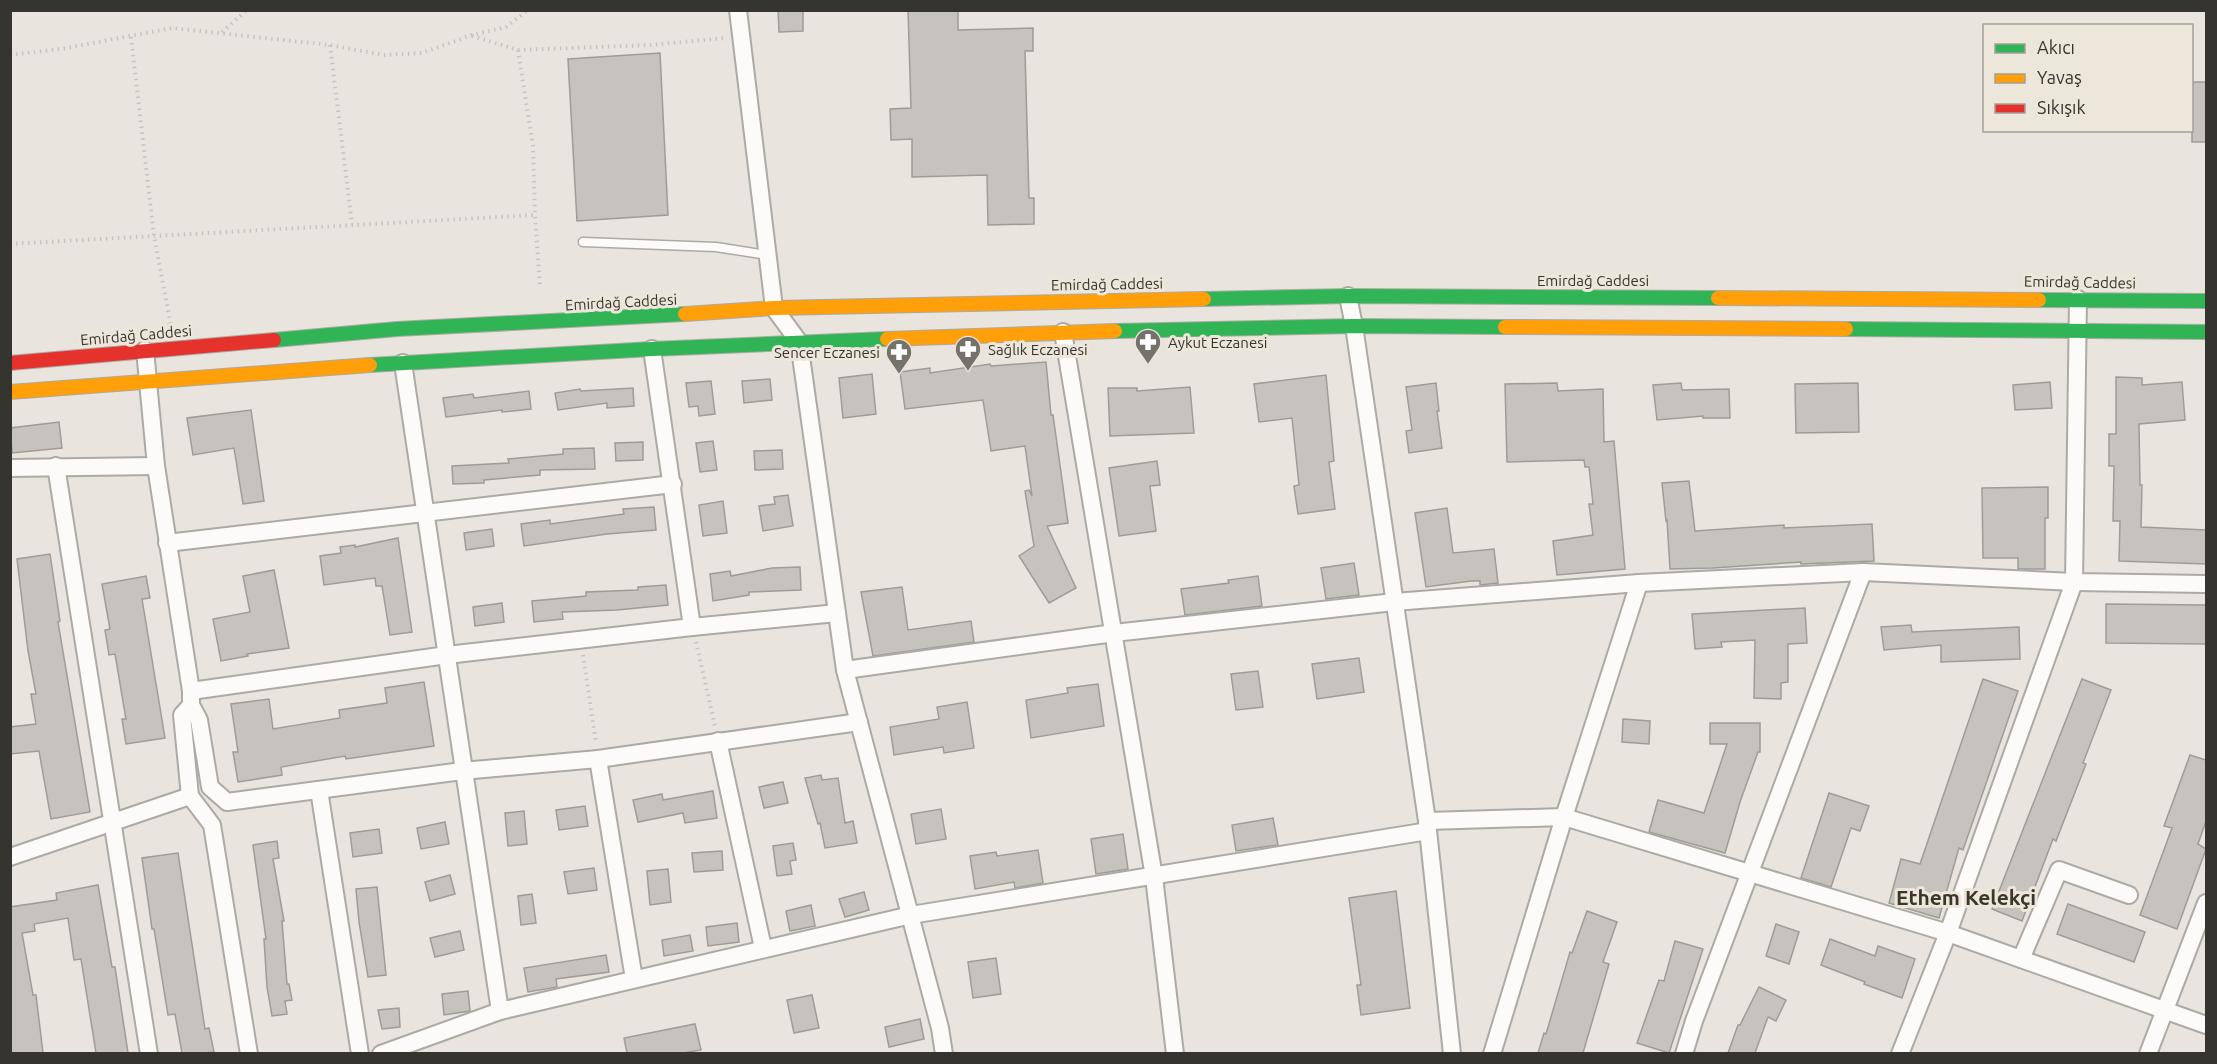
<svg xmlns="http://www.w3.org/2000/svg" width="2217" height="1064" font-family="Ubuntu,sans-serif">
	<rect width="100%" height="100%" fill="#e9e5de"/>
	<!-- building -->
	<g fill="#c6c3be" stroke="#9f9c96" stroke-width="1.5">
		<polygon points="778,10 803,10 803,31 779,32"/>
		<polygon points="908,10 958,10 958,30 1033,28 1033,51 1025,51 1029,198 1034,198 1034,224 988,225 987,175 912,177 912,139 891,140 890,109 911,108"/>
		<polygon points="660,53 668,215 577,221 568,59"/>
		<rect x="2192" y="82" width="14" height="60"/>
		<polygon points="1046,362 1051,415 1053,415 1068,523 1047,526 1076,588 1049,603 1019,556 1034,546 1025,491 1029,490 1032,496 1025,446 991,451 983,400 905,409 900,372 930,368 930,373 990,364 991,366"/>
		<polygon points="872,374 876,414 843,418 839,378"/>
		<polygon points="1326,375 1334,461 1329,462 1335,509 1298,514 1294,486 1299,485 1292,418 1259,422 1254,384"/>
		<polygon points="2116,377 2142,378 2142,385 2182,382 2185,420 2139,424 2140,485 2142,485 2141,527 2206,530 2206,564 2119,561 2120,521 2113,521 2114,466 2109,466 2109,434 2116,434"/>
		<polygon points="770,379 772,400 744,403 742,381"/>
		<polygon points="711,381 715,414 699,416 698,406 689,407 686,383"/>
		<polygon points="2050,382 2052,408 2015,410 2013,385"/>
		<polygon points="1436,383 1439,411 1437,411 1442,448 1409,453 1406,431 1412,430 1406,387"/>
		<polygon points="1557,383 1558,391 1603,389 1604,442 1614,441 1625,569 1557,575 1553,541 1593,535 1589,504 1593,504 1589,467 1585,467 1584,460 1507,462 1505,384"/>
		<polygon points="1681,383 1682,390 1729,389 1730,418 1703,418 1703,416 1657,420 1653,385"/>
		<polygon points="1858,383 1859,432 1796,433 1795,384"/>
		<polygon points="1190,387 1194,433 1110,436 1108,388 1137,388 1137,391"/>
		<polygon points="633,388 634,406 607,408 607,403 558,410 555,393 580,389 581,391"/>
		<polygon points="529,391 531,409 502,412 502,410 446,417 443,398 473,394 474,398"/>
		<polygon points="251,410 264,501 243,504 234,448 193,455 187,418"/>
		<polygon points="59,422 62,448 12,453 10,428"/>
		<polygon points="713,441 717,470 700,472 696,443"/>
		<polygon points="643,442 643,460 616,461 615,443"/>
		<polygon points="594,448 595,469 540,470 540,475 484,480 484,483 453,484 452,466 509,463 508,459 563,454 563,449"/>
		<polygon points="782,450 783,469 755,470 754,451"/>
		<polygon points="1157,461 1160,485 1150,486 1156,531 1119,536 1109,468"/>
		<polygon points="1689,481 1695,531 1784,525 1784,528 1872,524 1874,561 1801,564 1801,562 1713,568 1670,569 1667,520 1666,521 1662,483"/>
		<polygon points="2048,487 2048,518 2045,518 2045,569 2018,569 2018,558 1983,558 1982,488"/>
		<polygon points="788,495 793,526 763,531 759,506 775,504 774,497"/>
		<polygon points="723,501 727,533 703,536 699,505"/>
		<polygon points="654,507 656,530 607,534 524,546 521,524 550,520 550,524 624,514 623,509"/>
		<polygon points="1447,508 1453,553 1494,549 1498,583 1480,585 1480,581 1471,581 1426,587 1415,513"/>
		<polygon points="492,529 494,546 466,550 464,533"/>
		<polygon points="398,538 412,632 390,635 382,586 376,586 375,578 324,585 320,556 341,553 340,547 355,545 355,547"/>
		<polygon points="50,554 60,621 58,622 90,812 51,819 39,751 10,754 10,727 36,724 31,694 36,694 28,651 17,559"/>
		<polygon points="1354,563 1359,595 1326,599 1321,568"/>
		<polygon points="800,567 801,590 749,592 749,595 713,601 710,574 730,571 731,576 772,568"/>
		<polygon points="274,570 289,648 247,654 248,656 221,661 213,619 250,612 243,576"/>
		<polygon points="146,576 150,598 142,599 165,738 126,744 122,719 126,719 115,654 109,655 105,630 110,629 102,584"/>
		<polygon points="1258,576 1262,606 1185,615 1181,589 1229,583 1228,580"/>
		<polygon points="666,585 668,605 617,610 562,612 563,619 534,622 532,601 586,596 586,592 638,590 638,587"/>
		<polygon points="902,587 908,630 971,621 974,642 873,656 861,592"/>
		<polygon points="502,603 504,622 475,626 473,607"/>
		<polygon points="2106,604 2206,605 2206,644 2106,643"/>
		<polygon points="1805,608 1807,643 1788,644 1788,682 1781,683 1781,699 1754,698 1755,640 1721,642 1722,647 1695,649 1692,614"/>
		<polygon points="1911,625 1912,632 2019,627 2020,659 1941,662 1941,645 1884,650 1881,627"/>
		<polygon points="1359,658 1364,692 1317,699 1312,664"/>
		<polygon points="1258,671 1263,707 1236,710 1231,674"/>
		<polygon points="1983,679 2018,691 1963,850 1959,848 1939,918 1889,903 1901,859 1920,864"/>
		<polygon points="2082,679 2111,690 2083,763 2086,764 2056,841 2053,839 2022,921 1992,909"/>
		<polygon points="424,682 434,746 346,759 345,756 281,767 282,775 238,782 233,752 238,752 231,704 269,699 273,729 340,718 339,710 387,703 385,688"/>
		<polygon points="1098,684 1104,726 1031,738 1026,700 1068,693 1067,688"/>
		<polygon points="967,702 974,748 944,753 943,747 894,755 890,727 939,719 937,707"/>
		<polygon points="1623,719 1650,721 1649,744 1622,742"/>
		<polygon points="1710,723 1760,723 1760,752 1758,752 1740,802 1725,853 1649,832 1658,800 1704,813 1727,744 1710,744"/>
		<polygon points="2190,755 2206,760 2206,821 2198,844 2206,849 2177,929 2140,915 2172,828 2164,826"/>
		<polygon points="821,775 822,780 838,778 845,823 853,821 857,843 825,848 820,823 818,824 805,778"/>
		<polygon points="783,782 788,803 764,808 759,787"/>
		<polygon points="713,791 717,818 685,823 683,813 638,822 633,800 662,794 663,800"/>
		<polygon points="1829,793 1869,806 1860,831 1851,828 1831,887 1801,878"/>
		<polygon points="585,806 588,826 559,830 556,810"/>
		<polygon points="941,809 946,839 916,844 911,814"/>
		<polygon points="524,811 527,844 508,846 505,813"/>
		<polygon points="1273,818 1278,845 1236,851 1232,825"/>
		<polygon points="445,822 449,844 421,849 417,828"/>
		<polygon points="379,829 382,853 353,857 350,833"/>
		<polygon points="1123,834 1128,869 1096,874 1091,839"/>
		<polygon points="277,841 279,858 273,859 284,921 282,921 287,984 289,984 292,1000 285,1001 287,1014 272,1016 267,987 264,939 266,939 253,845"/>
		<polygon points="793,843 796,860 790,861 792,874 777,876 773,846"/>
		<polygon points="1038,850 1043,883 1015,888 1014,882 975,889 970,856 996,852 997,856"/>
		<polygon points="722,851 723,870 694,872 692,853"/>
		<polygon points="178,853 205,1029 209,1028 214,1052 205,1053 182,1053 175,1014 168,1015 154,929 152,929 142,858"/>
		<polygon points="594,868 597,890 568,894 564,872"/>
		<polygon points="668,869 671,902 650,905 647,871"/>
		<polygon points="450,875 455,894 430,901 425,882"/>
		<polygon points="98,885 112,967 115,967 128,1053 96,1053 81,959 74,960 68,918 34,924 35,931 22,933 33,995 36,995 43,1053 10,1053 10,907 57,900 56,893"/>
		<polygon points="377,887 386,975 368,977 359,922 356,889"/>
		<polygon points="1396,891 1410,1008 1361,1015 1357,985 1361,985 1349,898"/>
		<polygon points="864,892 869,910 845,917 839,899"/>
		<polygon points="532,894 536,923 521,925 518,896"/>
		<polygon points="2068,904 2145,932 2134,962 2057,934"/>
		<polygon points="811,905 815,926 790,931 786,911"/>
		<polygon points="1587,911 1617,922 1603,962 1609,964 1583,1053 1538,1053 1544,1033 1546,1034 1570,952 1572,953"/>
		<polygon points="737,923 739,942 708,946 706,927"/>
		<polygon points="1776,924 1799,932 1789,964 1766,956"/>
		<polygon points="460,931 464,950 435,957 430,938"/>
		<polygon points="690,935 693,951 664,956 662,940"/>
		<polygon points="1830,939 1875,956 1878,946 1915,959 1902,998 1864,984 1865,982 1821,965"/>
		<polygon points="1675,941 1703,949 1669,1053 1637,1043 1659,980 1664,981"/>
		<polygon points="606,955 609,972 556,979 557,987 528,992 524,968"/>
		<polygon points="996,958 1001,994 973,998 968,962"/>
		<polygon points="1759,987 1786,1000 1776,1021 1768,1017 1755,1053 1728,1053 1738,1025 1740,1025"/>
		<polygon points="468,991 470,1011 444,1015 442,994"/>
		<polygon points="812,995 819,1028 794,1033 787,1000"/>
		<polygon points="399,1008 400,1027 382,1029 378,1010"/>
		<polygon points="920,1019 924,1039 889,1047 885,1027"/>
		<polygon points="695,1024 701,1050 683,1053 627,1053 624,1038"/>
	</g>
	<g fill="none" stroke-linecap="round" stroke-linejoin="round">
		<!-- lane casing -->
		<g stroke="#acaaa5" stroke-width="11">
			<polyline id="lane" points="583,242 716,247 767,255"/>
		</g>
		<!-- street casing -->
		<g stroke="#acaaa5" stroke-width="20">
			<g id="street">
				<polyline points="738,10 774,308 799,342 845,670 940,1028 944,1054"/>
				<polyline points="1348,296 1354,326 1427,821 1452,1054"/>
				<polyline points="1063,332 1154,877 1175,1054"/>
				<polyline points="652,349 692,627"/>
				<polyline points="145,350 156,466 191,691 191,705 199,720 210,787 227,802 462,771 598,759 859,722"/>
				<polyline points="403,363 500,1011"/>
				<polyline points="56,466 149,1054"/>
				<polyline points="10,468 156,466"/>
				<polyline points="167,543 673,484"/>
				<polyline points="845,670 1114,633 1394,602 1639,583 1863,572 2074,582 2206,584"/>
				<polyline points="191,691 447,655 692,627 837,613"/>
				<polyline points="718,741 763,948"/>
				<polyline points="598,759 634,979"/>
				<polyline points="319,790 360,1054"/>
				<polyline points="190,796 182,715 191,705"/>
				<polyline points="1427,821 1564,817 1948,933 2206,1025"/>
				<polyline points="10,857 190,796 212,825 249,1054"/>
				<polyline points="2021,959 2059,870 2129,895"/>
				<polyline points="381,1054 500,1011 911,915 1428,831"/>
				<polyline points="1492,1054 1564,817 1639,583"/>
				<polyline points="1684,1054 1694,1021 1863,572"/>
				<polyline points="1900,1054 1948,933 2074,582 2078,299"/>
				<polyline points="2148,1054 2206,903"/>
			</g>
		</g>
		<!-- fast casing -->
		<g stroke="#acaaa5" stroke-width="16">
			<g id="fast">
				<polyline points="1204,299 1348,296 1718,298"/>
				<polyline points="2039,300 2206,301"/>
				<polyline points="1846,329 2206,332"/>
				<polyline points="1115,331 1354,326 1505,327"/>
				<polyline points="274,340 397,329 685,314"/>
				<polyline points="370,365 652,349 887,339"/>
			</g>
		</g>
		<!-- slow casing -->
		<g stroke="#acaaa5" stroke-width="16">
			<g id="slow">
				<polyline points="1718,298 2039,300"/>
				<polyline points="685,314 774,308 1204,299"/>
				<polyline points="1505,327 1846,329"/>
				<polyline points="887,339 1115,331"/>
				<polyline points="10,392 370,365"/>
			</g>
		</g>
		<!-- jam casing -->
		<g stroke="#acaaa5" stroke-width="16">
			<polyline id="jam" points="10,363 274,340"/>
		</g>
		<!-- path -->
		<g stroke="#c6c4c1" stroke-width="4" stroke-dasharray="1.5 4.5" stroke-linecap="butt">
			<polyline points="222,32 247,10"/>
			<polyline points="472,36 518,50 650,45 726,38"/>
			<polyline points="131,37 154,236 171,326"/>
			<polyline points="330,45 352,224"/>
			<polyline points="518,50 533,146 535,215 540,287"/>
			<polyline points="10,55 67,48 172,28 330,45 383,55 422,53 472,35 506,27 528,10"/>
			<polyline points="10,244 535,215"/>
			<polyline points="696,642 715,726"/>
			<polyline points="583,655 596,743"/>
		</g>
		<!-- lane -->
		<use href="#lane" stroke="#fcfbfa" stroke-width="8"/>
		<!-- street -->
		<use href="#street" stroke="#fcfbfa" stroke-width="16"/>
		<!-- fast -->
		<use href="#fast" stroke="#30b455" stroke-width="14"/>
		<!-- slow -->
		<use href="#slow" stroke="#ff9f0a" stroke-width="14"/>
		<!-- jam -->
		<use href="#jam" stroke="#e5322d" stroke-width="14"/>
	</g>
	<!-- icons -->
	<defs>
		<g id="pharmacy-pin" transform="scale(1.35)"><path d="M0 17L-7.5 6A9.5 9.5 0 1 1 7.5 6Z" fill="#75726c" stroke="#ede6da"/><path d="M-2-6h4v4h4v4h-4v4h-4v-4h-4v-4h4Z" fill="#fff"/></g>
	</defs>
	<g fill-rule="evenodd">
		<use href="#pharmacy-pin" x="1148" y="342"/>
		<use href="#pharmacy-pin" x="968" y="349"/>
		<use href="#pharmacy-pin" x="899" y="352"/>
	</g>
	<g text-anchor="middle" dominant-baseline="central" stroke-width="6" stroke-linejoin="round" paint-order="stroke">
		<!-- street labels -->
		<g font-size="15" fill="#36342f" stroke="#ede6da">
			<text x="1593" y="280">Emirdağ Caddesi</text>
			<text transform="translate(2080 282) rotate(1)">Emirdağ Caddesi</text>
			<text transform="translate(1107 284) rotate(-1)">Emirdağ Caddesi</text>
			<text transform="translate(621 302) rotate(-3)">Emirdağ Caddesi</text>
			<text transform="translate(136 335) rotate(-5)">Emirdağ Caddesi</text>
		</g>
		<!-- poi labels -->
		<g font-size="15" fill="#36342f" stroke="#ede6da" text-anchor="start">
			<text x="1168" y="342">Aykut Eczanesi</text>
			<text x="988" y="349">Sağlık Eczanesi</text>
			<text x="880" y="352" text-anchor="end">Sencer Eczanesi</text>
		</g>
		<!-- district labels -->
		<g font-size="21" font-weight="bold" fill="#3c372d" stroke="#ede6da">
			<text x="1966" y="897">Ethem Kelekçi</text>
		</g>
	</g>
	<!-- border -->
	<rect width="2217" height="1064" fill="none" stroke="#36342f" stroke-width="24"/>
	<!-- legend -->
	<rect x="1983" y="24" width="210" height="108" fill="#ede6da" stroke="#a49f96" stroke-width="1.5"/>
	<rect x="1995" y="44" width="30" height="9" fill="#30b455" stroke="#a49f96" stroke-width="1.5"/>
	<text x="2037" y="54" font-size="18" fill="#36342f">Akıcı</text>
	<rect x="1995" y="74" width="30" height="9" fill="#ff9f0a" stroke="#a49f96" stroke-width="1.5"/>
	<text x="2037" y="84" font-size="18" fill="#36342f">Yavaş</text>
	<rect x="1995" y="104" width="30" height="9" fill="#e5322d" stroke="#a49f96" stroke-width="1.5"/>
	<text x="2037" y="114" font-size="18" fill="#36342f">Sıkışık</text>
</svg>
